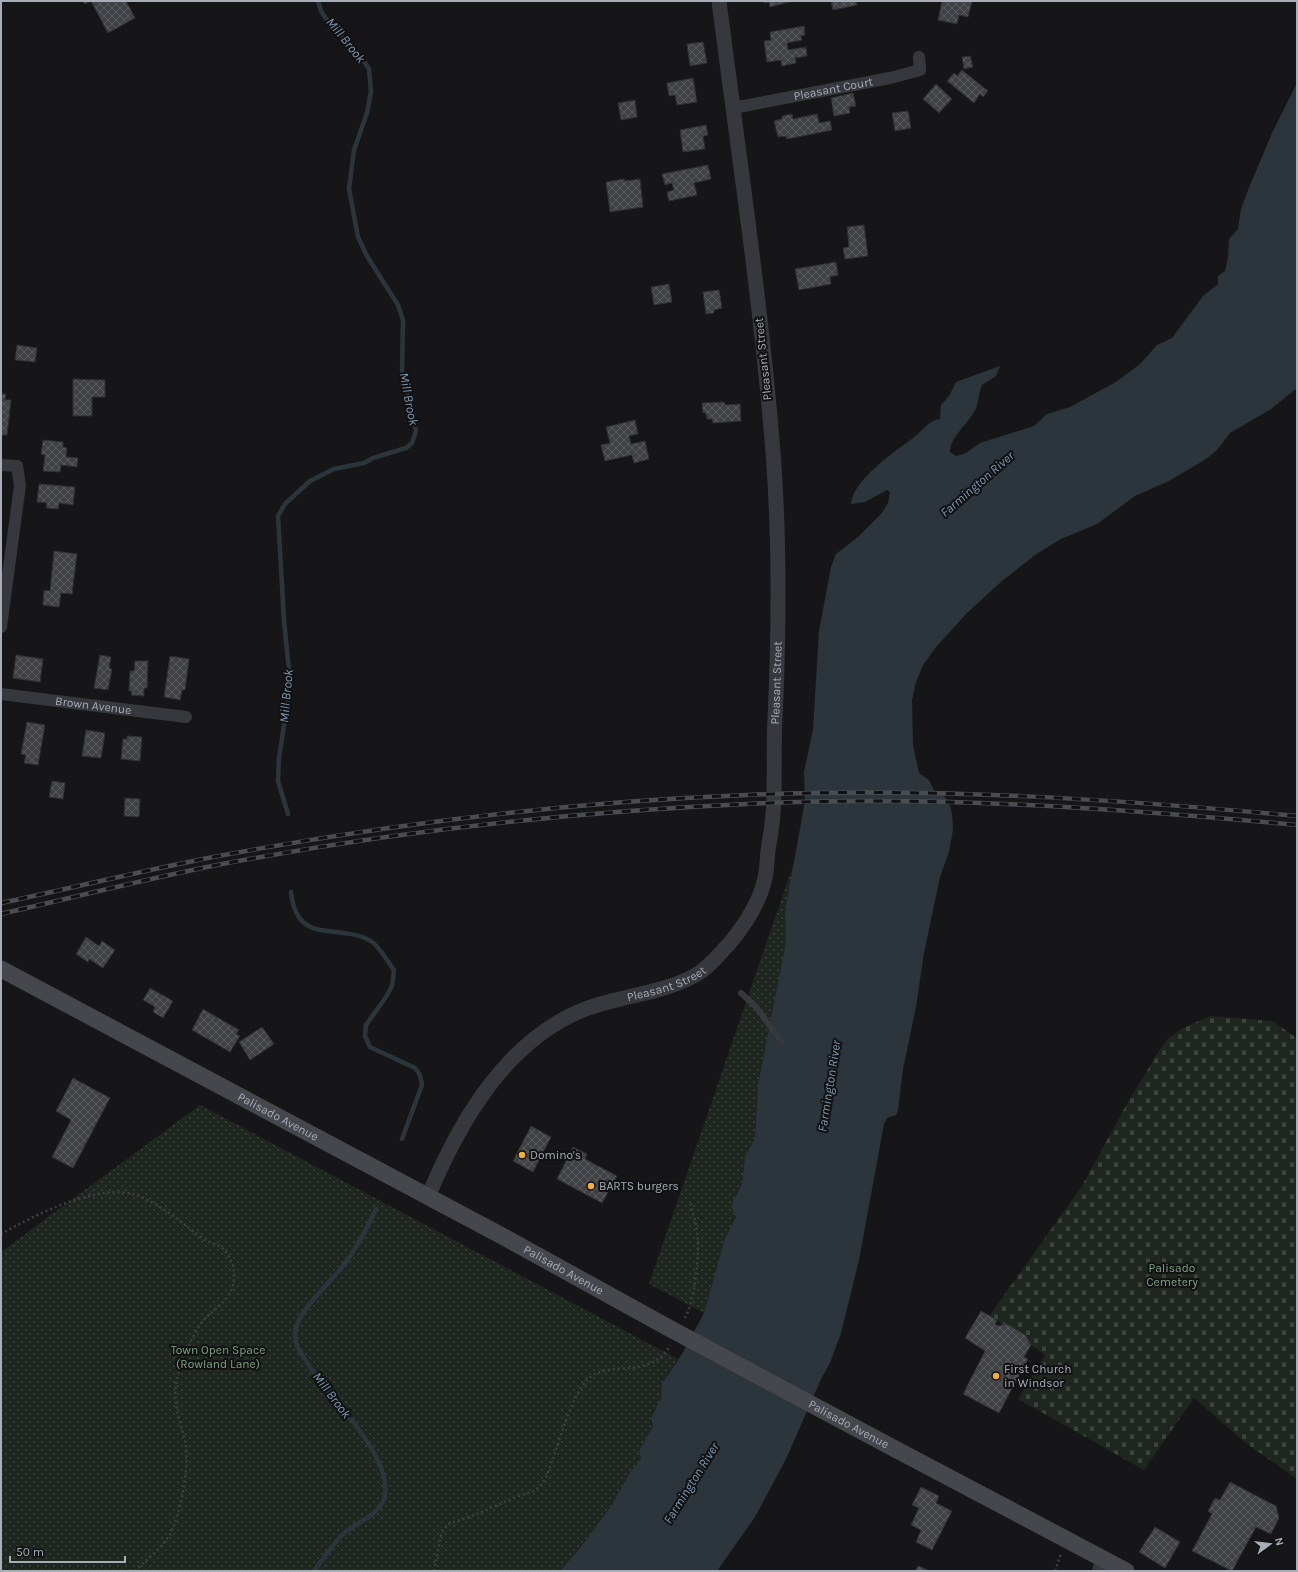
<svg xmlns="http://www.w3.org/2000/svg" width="1298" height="1572" font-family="Karla,sans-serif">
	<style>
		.cemetery { fill: url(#cemetery-stones) }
		.park { fill: url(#park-dots) }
		.water { fill: #2c353c }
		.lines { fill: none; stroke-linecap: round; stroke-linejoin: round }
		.stream { stroke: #2c353c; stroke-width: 4.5 }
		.building { fill: url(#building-cross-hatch); stroke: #303034 }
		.path { stroke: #3d3f44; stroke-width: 2.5; stroke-dasharray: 2 3; stroke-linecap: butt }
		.service { stroke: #37383d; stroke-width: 6 }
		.minor { stroke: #37383d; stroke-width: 12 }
		.tertiary { stroke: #37383d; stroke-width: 15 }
		.secondary { stroke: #45474d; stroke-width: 17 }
		.rail-casing { stroke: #4a4c52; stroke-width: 4.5 }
		.rail { stroke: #111113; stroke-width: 3; stroke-dasharray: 9; stroke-linecap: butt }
		.secondary-bridge { stroke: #45474d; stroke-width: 17 }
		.poi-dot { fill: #f2b134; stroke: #111113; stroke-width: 1.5 }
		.labels { text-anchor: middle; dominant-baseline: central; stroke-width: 4; stroke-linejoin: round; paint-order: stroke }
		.street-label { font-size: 12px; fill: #a8adb8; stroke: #111113 }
		.poi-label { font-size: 12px; fill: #a8adb8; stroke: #111113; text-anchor: start }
		.park-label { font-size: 12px; fill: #7fa381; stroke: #111113 }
		.water-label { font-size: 13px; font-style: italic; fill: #7f9bb3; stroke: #111113 }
	</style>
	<defs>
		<pattern id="cemetery-stones" width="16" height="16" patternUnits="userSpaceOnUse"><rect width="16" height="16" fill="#1e261f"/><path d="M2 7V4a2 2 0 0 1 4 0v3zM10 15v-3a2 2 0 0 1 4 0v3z" fill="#3c433d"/></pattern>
		<pattern id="park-dots" width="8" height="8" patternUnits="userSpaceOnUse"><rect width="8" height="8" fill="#1e261f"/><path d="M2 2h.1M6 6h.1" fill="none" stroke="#3c433d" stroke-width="1.8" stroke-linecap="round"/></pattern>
		<pattern id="building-cross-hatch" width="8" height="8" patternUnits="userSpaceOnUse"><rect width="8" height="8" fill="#404145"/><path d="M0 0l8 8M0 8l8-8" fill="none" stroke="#595a5e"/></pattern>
	</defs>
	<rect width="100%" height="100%" fill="#161618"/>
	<path class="cemetery" d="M1210,1016l62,5 25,17v441l-50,-35 -53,-46 -50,72 -126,-71 27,-44 -55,-40 92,-129 47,-86 37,-60 15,-11z"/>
	<path class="park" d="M796,857l-11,55 1,26 -2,14 -26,133 -3,53 -10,18 -3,28 -11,22 5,11 -11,21 -21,75 -55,-29z
		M200,1105l478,254 -16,25 -1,14 -10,23 2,5 -14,25 2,8 -10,12 -20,35 -31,42 -20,23h-559v-319z"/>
	<path class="water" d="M1297,83v305l-26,21 -41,24 -13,17 -11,9 -37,22 -34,15 -38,28 -36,15 -26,16 -33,26 -35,32 -31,34 -13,18 -7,17 -4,18 1,45 6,28 10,7 5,10 11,7 5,9 2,8 1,16 -4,22 -9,25 -16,76 -8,54 -13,62 -5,41 -2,5 -9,3 -3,6 -25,136 -18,73 -11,30 -9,16 -34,78 -32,60 -38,54h-157l20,-23 31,-42 20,-35 10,-12 -2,-8 14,-25 -2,-7 10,-21 1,-14 20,-30 22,-41 21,-75 11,-21 -5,-11 11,-22 3,-28 10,-18 3,-53 26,-133 2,-14 -1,-26 20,-111 -1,-29 9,-43 6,-98 12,-64 5,-13 22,-17 24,-24 6,-10 2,-11 -3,-2 -22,12 -14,2c1,-23 44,-53 62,-66 10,-7 14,-17 27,-19l1,-14 8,-9 7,-14 44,-16 -4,10 -14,9c-4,9 -3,19 -8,27 -8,14 -24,25 -24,40l6,4 10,-3 14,-10 54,-17 13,-12 23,-7 46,-25 24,-18 17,-19 15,-7 31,-42 15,-12v-8l7,-5 3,-14 1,-18 9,-10 3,-20 7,-19 25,-59z"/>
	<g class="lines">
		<path class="stream" d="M288,814l-10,-33 1,-23 9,-59 1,-29 -5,-49 -6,-105 7,-12 25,-23 24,-12 30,-6 9,-5 33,-10 6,-5 4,-12 -2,-13 -12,-46 1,-52 -5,-15 -31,-49 -9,-19 -9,-48 5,-39 13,-37 4,-22 -2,-22 -9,-14 -29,-29 -10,-15 -3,-10
			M291,892c6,55 46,30 80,49 9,6 16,20 23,29l-2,16 -6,11 -20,28 -1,11 5,11 45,21 5,7 2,10 -20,54
			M314,1571c9,-12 18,-25 28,-36 12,-12 31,-16 40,-32 20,-35 -50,-105 -69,-132 -7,-10 -19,-25 -18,-38 1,-22 39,-53 51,-71 12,-16 21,-34 30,-53"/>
	</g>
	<path class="building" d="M83,1h43l9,17 -27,15 -17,-32 -6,3z
		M764,1h29l-23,6 -1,-5 -5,1z
		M831,1h25l1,4 -24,5z
		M942,1h30l-4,16 -9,-2 -2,9 -19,-4z
		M804,26l1,9 -4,1 1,4 -15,3 1,7 18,-3 1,9 -12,2 1,5 -14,3 -1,-6 -14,2 -3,-21 7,-1 -1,-8z
		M703,42l4,21 -17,3 -3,-22z
		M970,56l3,11 -9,2 -2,-12z
		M962,70l26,21 -5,6 -3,-3 -6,9 -27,-22 7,-8 3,3z
		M693,78l4,24 -20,3 -2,-10 -6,1 -2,-13z
		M936,84l16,15 -13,14 -16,-14z
		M853,93l3,13 -7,1 1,6 -16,3 -3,-18z
		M635,100l2,17 -16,3 -3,-17z
		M908,111l3,17 -16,3 -3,-18z
		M792,114l1,5 24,-5 2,9 11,-2 2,9 -45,9 -1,-3 -8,1 -4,-16 8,-2v-3z
		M706,125l2,10 -5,1 2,13 -22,3 -3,-22z
		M708,165l3,14 -17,4 3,12 -28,6 -2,-9 7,-2 -2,-7 -7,2 -3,-11z
		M624,179l1,2 15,-2 3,28 -33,5 -4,-30z
		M864,225l4,31 -23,3 -2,-11 6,-1 -2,-20z
		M836,262l2,13 -8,2 1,7 -32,6 -4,-21z
		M669,284l3,18 -18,3 -3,-18z
		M719,290l3,18 -8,2v3l-8,1 -3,-22z
		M17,345l20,3 -2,14 -20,-2z
		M73,379l32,1v17h-13v19h-19z
		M1,394h5l-1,6h6l-4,35h-6z
		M724,402l1,3 15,-1 1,17 -28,2 -1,-4h-5l-1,-6h-3l-1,-10z
		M635,420l3,14 -9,2 2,8 14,-3 4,18 -15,4 -2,-8 -27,6 -4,-16 9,-2 -4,-16z
		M43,440l20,2v5l4,1 -1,9 12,1 -1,9 -16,-2 -1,7 -17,-1 2,-16 -4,-1z
		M39,484l36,3 -2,18 -14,-2 -1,6 -12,-1 1,-5 -10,-1z
		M54,551l23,3 -5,40 -11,-1 -2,14 -16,-2 1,-15 6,1z
		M16,655l27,4 -3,23 -27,-4z
		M100,655l11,2 -2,11 3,1 -4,21 -14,-2z
		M170,656l19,3 -4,31h-3l-2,10 -16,-3z
		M135,661h13l-1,27h-3v8l-13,-1 1,-4h-3l1,-20h4z
		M27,722l18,3 -7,40 -14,-2 2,-8 -5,-1z
		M86,730l19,3 -4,25 -19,-2z
		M127,736l15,1 -2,24 -19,-2 2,-20h4z
		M52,781l13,2 -2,16 -14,-2z
		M125,798l15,1 -1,18 -15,-1z
		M86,937l13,9 3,-5 13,9 -12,18 -14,-9 -1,3 -12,-8z
		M150,988l23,13 -10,17 -10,-6 2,-5 -12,-7z
		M203,1009l36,21 -3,4 4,2 -10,16 -38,-22z
		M262,1027l12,17 -24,16 -11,-18z
		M73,1078l37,20 -37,70 -21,-11 19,-37 -15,-9z
		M531,1126l20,11 -18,35 -20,-11z
		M573,1147l14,7 -2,5 32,17 -15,27 -45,-24z
		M981,1311l16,9 -2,4 3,2 9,-2 18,11 6,10 -7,12 4,2 -29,54 -36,-19 22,-43 -20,-13z
		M1230,1482l46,24 3,12 -8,16 -15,-7 -24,44 -40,-20 20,-37 -4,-3 7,-13 5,2z
		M921,1487l18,9 -3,7 16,8 -20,39 -16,-8 5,-12 -10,-5 8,-17 -7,-3z
		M1155,1527l25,15 -15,26 -26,-16z
		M918,1566l10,4v1h-13z"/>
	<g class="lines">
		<path class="path" d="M1,1234c34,-19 99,-53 138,-38 24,10 43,27 64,43 4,3 11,4 16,7 11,7 16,20 15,32 -1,22 -18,28 -31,43 -9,10 -23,43 -26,58 -5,22 3,41 8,62 5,22 -4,76 -16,95 -9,14 -23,23 -34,35
			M685,1318c10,-18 15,-65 12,-86 -1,-11 -5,-20 -7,-31
			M434,1571l7,-36 7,-11c24,-7 45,-17 68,-27 6,-3 17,-4 22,-9 8,-6 12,-21 15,-30 9,-24 17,-58 34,-78 19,-22 63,2 83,-35
			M1055,1571l6,-17"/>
		<path class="service" d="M741,993l15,14 25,34"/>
		<g class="minor">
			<path id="s1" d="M733,108l157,-30 30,-8 -1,-13"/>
			<path d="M1,465l16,1 3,19 -19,142"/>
			<path id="s2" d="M1,694l185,23"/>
			<path d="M1098,1571l4,-13"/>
		</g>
		<path class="tertiary" id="s3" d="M428,1197c31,-75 79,-159 160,-189 36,-13 79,-15 111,-35 11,-7 21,-20 30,-29 15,-18 31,-42 36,-66 2,-9 2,-18 3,-27 1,-9 3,-18 4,-27 4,-32 1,-71 3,-104 4,-88 5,-179 -2,-268 -12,-151 -35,-301 -54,-451"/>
		<g class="secondary">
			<path id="s4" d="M1,969l503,268 163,90"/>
			<path d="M897,1450l229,121"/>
		</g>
		<defs>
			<path id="rail" d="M1,903c70,-15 141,-32 212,-46 176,-33 355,-55 534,-62 183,-8 367,4 550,21
				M1,914c70,-16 141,-34 211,-48 176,-34 356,-54 535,-62 183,-9 367,4 550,21"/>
		</defs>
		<use href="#rail" class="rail-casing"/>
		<use href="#rail" class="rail"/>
		<path class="secondary-bridge" id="s5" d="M667,1327l230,123"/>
	</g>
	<g class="poi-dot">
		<circle cx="522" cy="1155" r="4"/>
		<circle cx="591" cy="1186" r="4"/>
		<circle cx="996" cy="1376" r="4"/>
	</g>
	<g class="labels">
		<g class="street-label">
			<text stroke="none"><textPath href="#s1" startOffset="102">Pleasant Court</textPath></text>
			<text transform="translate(763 359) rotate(-96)">Pleasant Street</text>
			<text stroke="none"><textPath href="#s3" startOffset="685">Pleasant Street</textPath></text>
			<text stroke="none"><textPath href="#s2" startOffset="93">Brown Avenue</textPath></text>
			<text stroke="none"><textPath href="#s3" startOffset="337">Pleasant Street</textPath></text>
			<text stroke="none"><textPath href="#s4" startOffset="314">Palisado Avenue</textPath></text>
			<text stroke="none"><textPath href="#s4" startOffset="638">Palisado Avenue</textPath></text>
			<text stroke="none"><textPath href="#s5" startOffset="206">Palisado Avenue</textPath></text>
		</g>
		<g class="poi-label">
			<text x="530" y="1155">Domino's</text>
			<text x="599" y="1186">BARTS burgers</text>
			<text x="1004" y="1369">First Church<tspan x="1004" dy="14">in Windsor</tspan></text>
		</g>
		<g class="park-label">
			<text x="1172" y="1268">Palisado<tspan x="1172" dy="14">Cemetery</tspan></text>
			<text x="218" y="1350">Town Open Space<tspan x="218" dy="14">(Rowland Lane)</tspan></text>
		</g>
		<g class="water-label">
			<text transform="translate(346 40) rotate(51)">Mill Brook</text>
			<text transform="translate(409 399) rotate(79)">Mill Brook</text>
			<text transform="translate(977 484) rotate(-41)">Farmington River</text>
			<text transform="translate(286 696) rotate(-85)">Mill Brook</text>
			<text transform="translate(829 1086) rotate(-81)">Farmington River</text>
			<text transform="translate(332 1395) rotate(53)">Mill Brook</text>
			<text transform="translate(691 1483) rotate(-58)">Farmington River</text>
		</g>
	</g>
	<rect width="1298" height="1572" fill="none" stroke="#a8adb8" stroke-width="4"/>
	<g transform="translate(1270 1544) rotate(75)" stroke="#111113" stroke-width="3" paint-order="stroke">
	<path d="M0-3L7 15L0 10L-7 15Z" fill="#a8adb8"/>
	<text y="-6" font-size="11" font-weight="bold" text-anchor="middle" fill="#a8adb8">N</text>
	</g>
	<path d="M10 1556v6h115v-6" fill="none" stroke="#a8adb8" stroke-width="2"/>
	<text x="16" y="1556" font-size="12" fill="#a8adb8" stroke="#111113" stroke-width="3" paint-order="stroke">50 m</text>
</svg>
